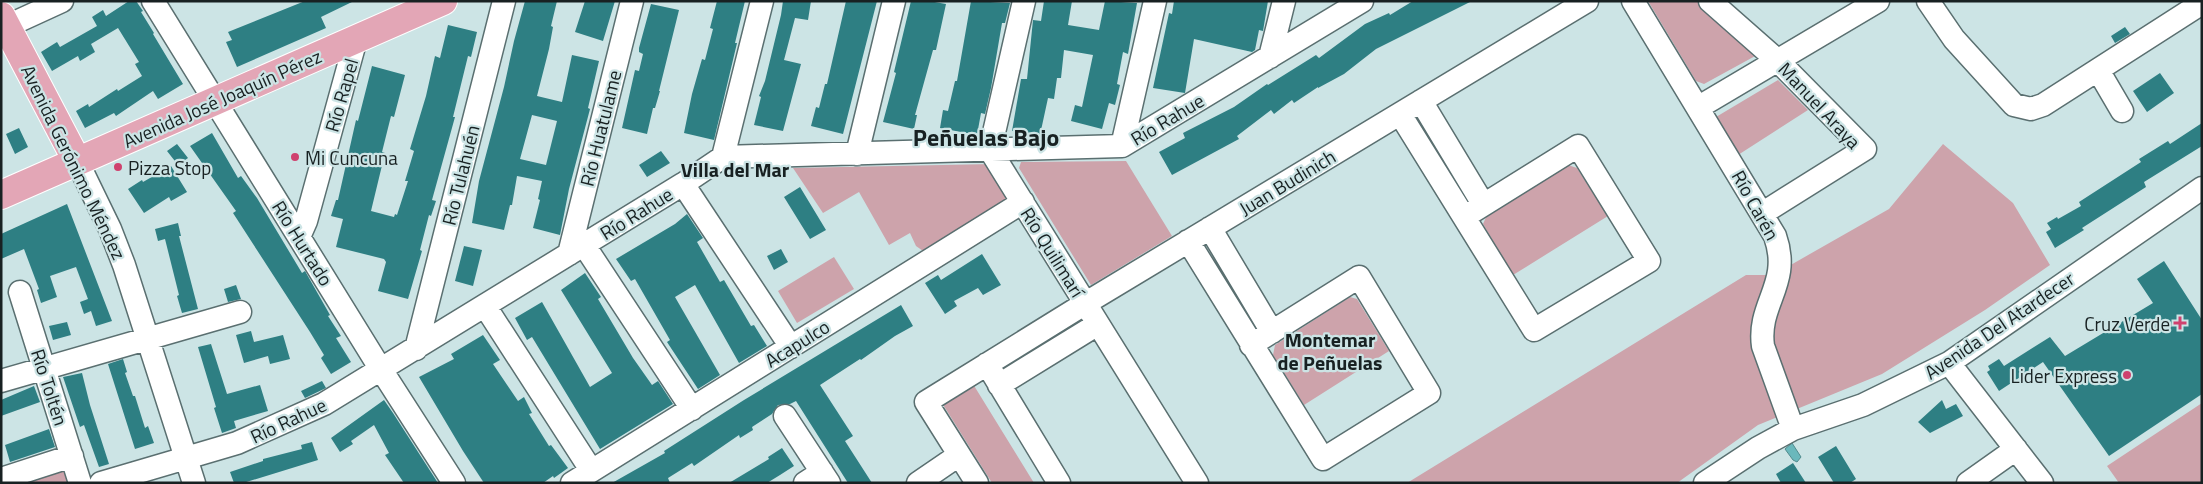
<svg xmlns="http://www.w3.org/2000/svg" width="2203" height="484" font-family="'Titillium Web',sans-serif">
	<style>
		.green { fill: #cda3ab }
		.water { fill: #6ab8bc; stroke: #518b8e }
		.building { fill: #2e7f83; fill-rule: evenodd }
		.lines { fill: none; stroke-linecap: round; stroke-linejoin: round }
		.minor-casing { stroke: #5a6f70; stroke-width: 25 }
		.major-casing { stroke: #fff; stroke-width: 30 }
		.minor { stroke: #fff; stroke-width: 22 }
		.major { stroke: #e3a6b6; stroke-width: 28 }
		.poi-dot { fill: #cf416e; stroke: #cce4e5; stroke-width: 2 }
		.labels { text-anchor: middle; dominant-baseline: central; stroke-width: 4.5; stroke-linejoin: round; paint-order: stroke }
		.street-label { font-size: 19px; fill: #182122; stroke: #cce4e5 }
		.poi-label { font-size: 19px; fill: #182122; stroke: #cce4e5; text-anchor: start }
		.neighbourhood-label { font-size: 20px; font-weight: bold; fill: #182122; stroke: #cce4e5 }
		.district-label { font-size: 24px; font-weight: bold; fill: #182122; stroke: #cce4e5 }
	</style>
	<rect width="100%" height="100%" fill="#cce4e5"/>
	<path class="green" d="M1648,1h49l60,54 -53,29 -8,-3z
		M1778,80l30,30 -70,45 -22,-38z
		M1943,144l70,59 37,62 -65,45 -103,64 -124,51 -81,58h-270l339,-208h27l116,-66z
		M1126,161l46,75 -81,49 -72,-117 2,-6z
		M993,164l15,35 -82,54 -10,-7 -6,-13 -21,12 -30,-53 -36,21 -30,-45z
		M1568,165l9,3 31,48 -95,59 -30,-51 4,-9z
		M834,257l20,32 -57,34 -19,-32z
		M1350,297l7,2 32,52 -85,54 -31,-50 2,-10z
		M973,384l61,99h-42l-50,-80z
		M2202,403v80h-83l-12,-17z
		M67,465l6,18h-63z"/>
	<path class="water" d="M1792,443l9,14 -4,5 -4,-2 -8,-11z"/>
	<path class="building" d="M129,1h7l7,10 -2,1 13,21 -1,1 30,50 -25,15 -5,-8 -37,25 -2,-3 -29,15 -9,-17 12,-7 1,3 28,-18 1,2 24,-15 -7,-12 4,-2 -21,-34 -27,16 4,8 -15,9 -2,-5 -26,15 -11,-19 16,-10 3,5 37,-21 -5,-9 11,-7 3,6z
		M305,1h49l-33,16 5,11 -89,39 -11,-25 6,-2 -4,-8z
		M525,1h32l-6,25 2,1 -4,22 -12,47 25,6 10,-47 27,6 -11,47 2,1 -21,80 -9,46 -27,-7 7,-28 -2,-1 4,-18 -25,-5 -5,29h-2l-6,25 -32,-7 7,-42 25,-94 10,-46zM532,115l25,6 -11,44 -26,-6z
		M585,1h30l-12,40 -28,-9z
		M717,1h28l-10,42h2l-23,97 -30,-7 8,-39 10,-35 3,1 8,-31 -3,-1z
		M783,1h28l-3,19 -13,-2 -11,42 17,4 -18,67 -29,-6 7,-28 -2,-1 6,-15 16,-66z
		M846,1h31l-34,133 -32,-8 5,-19 3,1 6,-24h2z
		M911,1h18l17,3 -10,46h-3l-18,65h2l-3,14 -31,-7 13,-49 -2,-1z
		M971,1l39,2 -5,20h-3l-11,65 -6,26 -4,-1 -4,22 -37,-7 3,-18 5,1 7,-30h2z
		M1044,1h28l-4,24 31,5 6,-29 32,2 -9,51 -5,-2 -6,32 3,1 -5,20 -6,-2 -7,26 -31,-8 4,-16 7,2 11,-52 -29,-5 -3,28h-4l-3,21 -6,-1 -8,37 -28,-4 9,-52h6l6,-59 8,1z
		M1174,1h94l-5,30 -4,-1 -4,20 -3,2 -58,-13 -9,54 -32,-5 16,-75 3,1z
		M1413,1h59l-96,48 -32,25 -26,14v-1l-24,16 -2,-3 -18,14 -3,-4 -34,26 2,3 -67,36 -13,-23 26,-14 -2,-5 51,-26 33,-23 1,1 48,-30 3,3 46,-34 24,-11 1,2z
		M651,4l28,6 -20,81h1l-5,17h-2l-6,26 -25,-6 13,-58 4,1 4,-17 -4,-2v-4z
		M448,25l29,7 -6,25 -3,-1 -15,61h2l-23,83 4,1 -5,15 -2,-1 -9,35 2,1 -14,48 -30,-8 8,-29 -2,-3 -48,-12 7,-28 -12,-3 5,-16h2l18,-80 2,1 14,-55 33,9 -11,42 -3,-1 -9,36 3,1 -14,58 23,6 1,-3 2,1 11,-34h-3l9,-30 -4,-2 16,-53 9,-40 5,2z
		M2125,27l5,7 -15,9 -4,-7z
		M2160,73l14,20 -27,19 -14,-21z
		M2202,123v23l-58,36 2,5 -64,41 2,2 -29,18 -9,-16 5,-3 -4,-6 10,-6 1,2 23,-13 -2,-4 62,-40 -2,-3 29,-18 2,3z
		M19,128l9,19 -13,7 -9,-20z
		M212,133l26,45 3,-2 16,22 45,75 3,-2 25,44 -2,1 13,20 -5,2 15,24 -20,12 -10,-16 3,-3 -14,-23 -77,-119 3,-2 -46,-65z
		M177,144l11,14 -10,7 -11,-14z
		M661,151l9,12 -23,14 -8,-12z
		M171,166l16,26 -16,9 -2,-4 -25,16 -16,-24 14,-9 1,2z
		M800,187l26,43 -16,9 -26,-42z
		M67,204l45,117 -16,5 -5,-15 -7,3 -4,-12 8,-3 -12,-32 -26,9 7,21 -16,6 -4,-13 2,-1 -15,-40 -23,10v-25z
		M687,214l16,24 -6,4 23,40 4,-2 27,46 3,-1 13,21 -28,17 -44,-78 -20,12 45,78 -22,14 -31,-47 3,-2 -35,-61 -4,2 -15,-22 59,-35z
		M178,223l3,13h-2l19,73 -16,4 -5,-17 2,-1 -14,-56 -7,2 -3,-12z
		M464,246l18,4 -9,36 -18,-5z
		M781,249l7,13 -14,8 -7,-14z
		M982,254l19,31 -18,10 -5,-7 -24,13 3,5 -12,8 -20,-31 13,-8 3,5z
		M2164,261l38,59v74l-93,62 -66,-94 -44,29 -12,-19 3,-2 -2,-4 11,-7 5,7 46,-29 15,19 88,-53 -16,-24z
		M585,273l16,24 -3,2 35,59 19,27 6,-4 15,23 -73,45 -68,-112 -5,3 -12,-22 27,-16 48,85 22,-14 -51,-83z
		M236,285l5,14 -13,3 -4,-13z
		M901,305l12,21 -18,10 -34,24 -1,-1 -40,26 33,51 -8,5 27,42h-24l-52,-82 -6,3 -12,1 -6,9 -20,13 1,3 -13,8 -1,-3 -45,31 -2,-3 -24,15 2,5h-58l53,-30 -1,-2 80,-51z
		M67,322l4,13 -18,5 -4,-14z
		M251,331l3,11 29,-7 7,24 -20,5 -2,-8 -24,7 -8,-28z
		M483,335l17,25 -7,4 25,37 6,-4 8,16 -3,1 20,32 2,-1 17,23 -14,10 -1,-2 -10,7h-59l-21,-32 -44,-74 35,-18 -3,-5z
		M211,344l16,50 33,-9 8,26 -34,10 2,7 -14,5 -8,-25 2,-1 -18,-60z
		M123,359l4,13 -2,1 8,23h2l10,32 3,-2 6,17 -19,6 -27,-85z
		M82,373l8,32 19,59 -10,3 -15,-42 -4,2 -17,-50z
		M322,381l4,7 -21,10 -4,-7z
		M34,386l6,16 -39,14v-16z
		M384,400l9,13 45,70h-34l-19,-28 4,-2 -15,-28 -23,16 2,3 -13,8 -9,-14z
		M1942,400l4,9 10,-5 7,12 -33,17 -12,-11z
		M49,429l6,18 -45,15 -5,-17z
		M312,442l6,18 -75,23h-9l-4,-11 33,-11v-2l39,-10 -1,-4z
		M1836,446l20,33 -6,4h-16l-16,-26z
		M782,448l12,18 -14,9 -13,8h-38l40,-24 -1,-2z
		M1793,463l13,20h-25l-5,-9z"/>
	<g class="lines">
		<defs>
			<path id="minor" d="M153,1l222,359 79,123
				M1024,1l-34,149 207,333
				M1633,1l142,235c17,48 -18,67 -12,110l30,83
				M1710,1l68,60 87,88 -102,64
				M1928,1l26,38 60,66 17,4 12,-4 159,-102
				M1,29l61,-28
				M1270,57l14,-56
				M2098,70l24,41
				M1421,101l62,103
				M1699,107l179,-106
				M1400,114l134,216 115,-69 -71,-115 -114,71
				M1122,146l33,-145
				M857,154l37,-153
				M723,157l39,-156
				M77,161l33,68 14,36 70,218
				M683,184l108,163
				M1210,228l62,104
				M299,237l7,-16 50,-182
				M1188,241l135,218 106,-66 -70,-116 -108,68
				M584,245l108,164
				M569,254l63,-253
				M20,292l60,191
				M485,306l106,164
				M416,349l88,-348
				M1949,363l93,120
				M987,364l72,119
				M1,381l239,-69
				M999,385l99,-61
				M785,416l44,67
				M1,479l71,-23
				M101,483l136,-40 87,-39 359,-220 40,-27 399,-11 240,-145
				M572,483l451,-281
				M805,483l17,-11
				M918,483l41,-28
				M977,483l-51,-81 160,-99 501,-302
				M1705,483l53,-35 35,-19 70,-24 86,-42 253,-175
				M1968,483l48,-34"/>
			<path id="major" d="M1,16l76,145
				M1,195l442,-194"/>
		</defs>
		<use href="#minor" class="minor-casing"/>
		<use href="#major" class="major-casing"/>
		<use href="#minor" class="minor"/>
		<use href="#major" class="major"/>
	</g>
	<g class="poi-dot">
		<circle cx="295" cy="157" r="5"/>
		<circle cx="118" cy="167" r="5"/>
		<path d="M2177.5 315.5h5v5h5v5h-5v5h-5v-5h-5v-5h5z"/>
		<circle cx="2127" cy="375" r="5"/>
	</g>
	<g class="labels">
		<g class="street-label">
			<text transform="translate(341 95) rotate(-74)">Río Rapel</text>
			<text transform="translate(222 98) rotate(-24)">Avenida José Joaquín Pérez</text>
			<text transform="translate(1820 105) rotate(47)">Manuel Araya</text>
			<text transform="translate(1167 119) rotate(-31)">Río Rahue</text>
			<text transform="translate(600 128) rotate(-76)">Río Huatulame</text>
			<text transform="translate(74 162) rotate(64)">Avenida Gerónimo Méndez</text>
			<text transform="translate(460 175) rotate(-76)">Río Tulahuén</text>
			<text transform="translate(1287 182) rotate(-31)">Juan Budinich</text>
			<text transform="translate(1756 205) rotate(61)">Río Carén</text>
			<text transform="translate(636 213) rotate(-32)">Río Rahue</text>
			<text transform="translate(303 243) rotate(58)">Río Hurtado</text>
			<text transform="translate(1053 252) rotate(58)">Río Quilimarí</text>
			<text transform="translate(1999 325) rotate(-34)">Avenida Del Atardecer</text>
			<text transform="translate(797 343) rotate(-32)">Acapulco</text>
			<text transform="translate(50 387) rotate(72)">Río Toltén</text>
			<text transform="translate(288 420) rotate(-25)">Río Rahue</text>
		</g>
		<g class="poi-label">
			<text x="305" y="157">Mi Cuncuna</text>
			<text x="128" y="167">Pizza Stop</text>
			<text x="2170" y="323" text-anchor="end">Cruz Verde</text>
			<text x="2117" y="375" text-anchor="end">Lider Express</text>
		</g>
		<g class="neighbourhood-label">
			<text x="735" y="169">Villa del Mar</text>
			<text x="1330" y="339">Montemar<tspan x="1330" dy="23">de Peñuelas</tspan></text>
		</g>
		<g class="district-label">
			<text x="986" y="137">Peñuelas Bajo</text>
		</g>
	</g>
	<rect width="2203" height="484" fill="none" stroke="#182122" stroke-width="5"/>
</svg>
